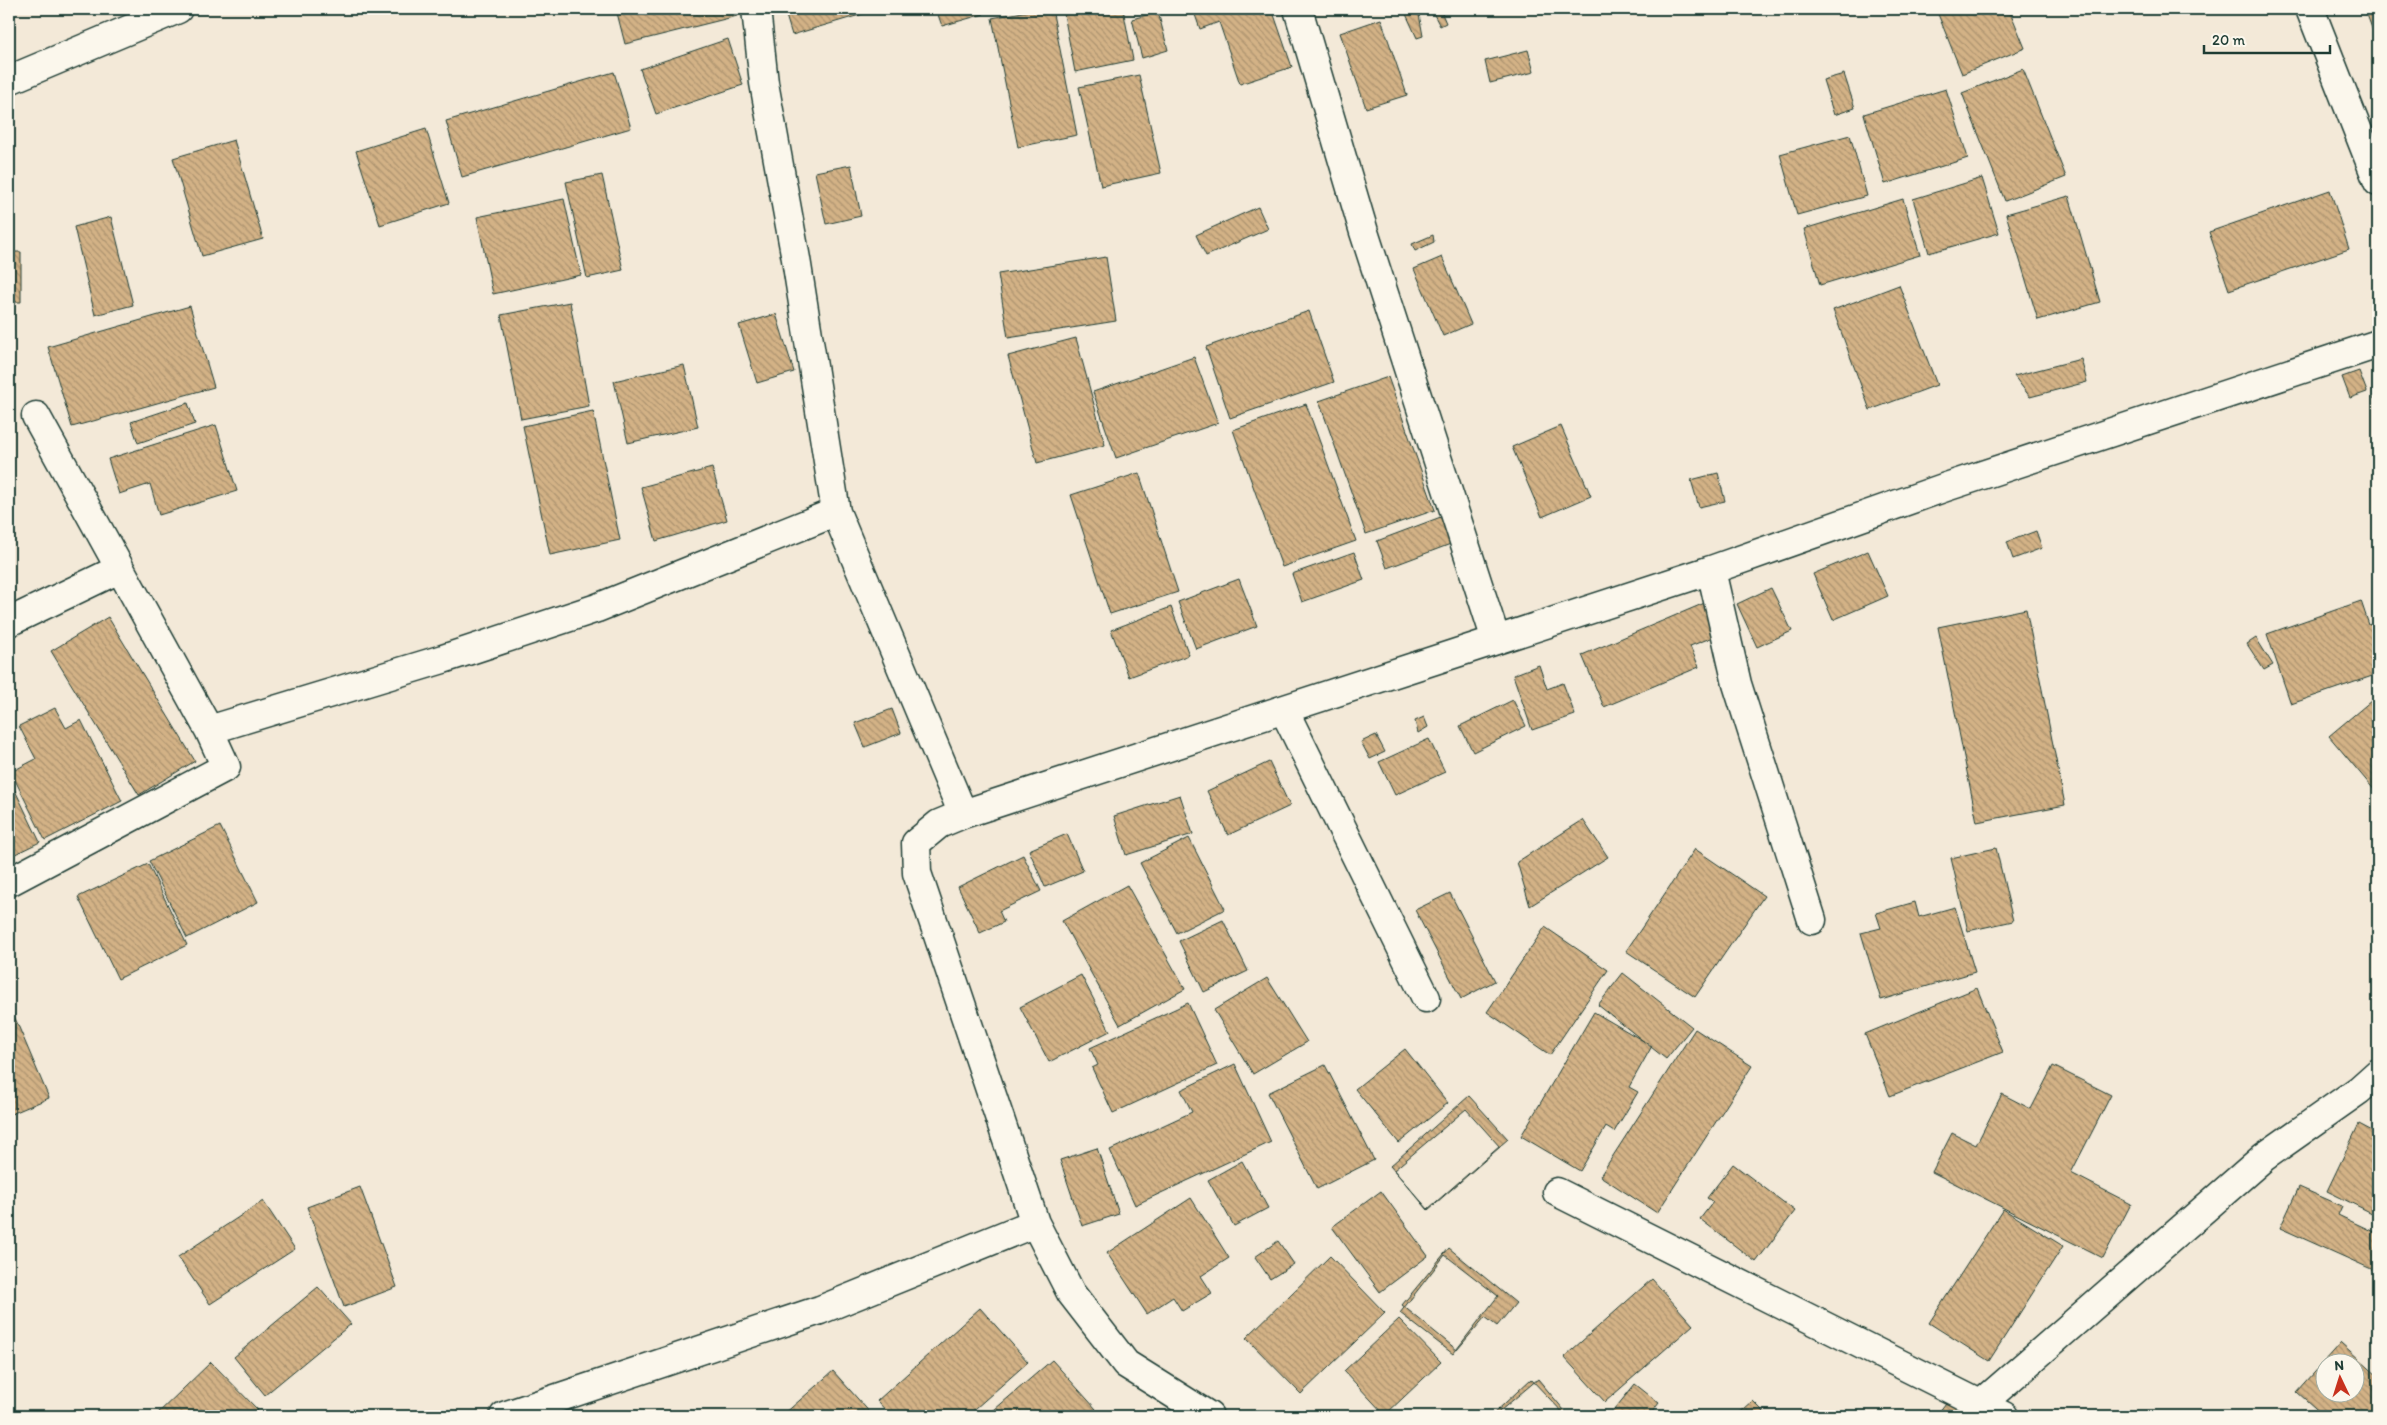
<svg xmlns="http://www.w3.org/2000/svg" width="2387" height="1425" font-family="Itim,sans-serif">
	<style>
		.building { fill: url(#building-back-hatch); stroke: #1f3d34; fill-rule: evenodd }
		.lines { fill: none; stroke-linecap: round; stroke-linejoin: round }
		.minor-casing { stroke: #1f3d34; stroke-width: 31 }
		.minor { stroke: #fbf7ec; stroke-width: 28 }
	</style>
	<defs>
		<pattern id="building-back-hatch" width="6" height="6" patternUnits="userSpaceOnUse" patternTransform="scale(1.25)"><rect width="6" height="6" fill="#d3b286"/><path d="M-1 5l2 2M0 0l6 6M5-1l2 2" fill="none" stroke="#ab926e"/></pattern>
	</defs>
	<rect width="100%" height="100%" fill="#f3e9d8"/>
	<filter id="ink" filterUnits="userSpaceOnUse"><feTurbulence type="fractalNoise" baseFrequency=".02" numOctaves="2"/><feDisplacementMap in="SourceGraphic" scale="10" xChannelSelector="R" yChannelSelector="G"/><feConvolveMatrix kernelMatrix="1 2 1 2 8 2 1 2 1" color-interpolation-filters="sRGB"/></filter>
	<g filter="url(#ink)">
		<path class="building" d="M616,9h119l2,7 -112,28z
			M784,9h96l-88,26z
			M936,9h46l2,5 -42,12z
			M1038,9h14l25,126 -59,12 -26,-129z
			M1063,9h60l10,51 -58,12z
			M1193,9h79l20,58 -52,17 -21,-62 -19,7z
			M1418,9l5,27 -6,2 -11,-24z
			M1431,9h9l6,14 -6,3z
			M1936,9h73l16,39 -63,26z
			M2365,9h13v36z
			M1158,12l10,38 -26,8 -10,-39z
			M1381,19l26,76 -41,13 -26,-75z
			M728,39l15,46 -87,29 -16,-45z
			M1528,50l6,22 -44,11 -5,-22z
			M2023,69l43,108 -61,24 -43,-108z
			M614,72l17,56 -169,49 -16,-56z
			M1844,74l11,34 -21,7 -11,-35z
			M1139,75l22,98 -60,13 -22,-99z
			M1946,89l22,69 -83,26 -21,-70z
			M426,129l23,74 -69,22 -24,-74z
			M1850,135l17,61 -70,19 -17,-61z
			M234,140l29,99 -61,17 -29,-98z
			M851,165l10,51 -35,8 -11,-52z
			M602,175l21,95 -36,8 -21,-96z
			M1982,178l17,55 -70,20 -16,-54z
			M2330,190l19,59 -120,41 -20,-58z
			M2069,196l31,106 -62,18 -32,-106z
			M564,199l17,76 -88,19 -16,-77z
			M1903,199l17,56 -100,30 -16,-56z
			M1258,207l10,22 -62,27 -10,-21z
			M111,217l22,88 -38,10 -21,-88z
			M1433,235l1,7 -19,9 -3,-7z
			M9,252h12v50h-12z
			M1106,257l10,64 -108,17 -10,-64z
			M1442,257l29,67 -28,12 -29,-67z
			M1899,285l38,100 -67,25 -37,-100z
			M570,302l19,104 -68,13 -20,-104z
			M190,306l24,81 -142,40 -24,-80z
			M1309,311l25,71 -104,36 -24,-71z
			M776,314l18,58 -37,11 -18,-58z
			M1076,338l29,107 -68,18 -29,-107z
			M1194,357l24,66 -102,35 -23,-66z
			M9,359l4,50h-4z
			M2081,359l6,23 -57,15 -16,-21z
			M684,365l14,62 -70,16 -14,-62z
			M2359,371l8,21 -17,6 -8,-21z
			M2378,376v22l-4,1 -1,-21z
			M1388,377l47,133 -69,24 -47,-133z
			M188,403l7,21 -57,19 -7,-21z
			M1306,404l50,137 -74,26 -49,-137z
			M593,411l27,129 -70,15 -27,-129z
			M216,425l21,66 -78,24 -9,-31 -31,10 -11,-35z
			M1561,426l30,70 -49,21 -30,-70z
			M712,468l15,52 -71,21 -15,-54z
			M1139,473l39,119 -68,22 -39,-119z
			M1718,473l7,28 -26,6 -8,-27z
			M1446,515l10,27 -69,26 -10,-27z
			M2036,531l6,17 -29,11 -6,-17z
			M1868,551l20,45 -55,24 -20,-46z
			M1354,552l10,28 -62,22 -10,-28z
			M1239,579l18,47 -61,23 -18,-47z
			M1771,588l21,43 -35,16 -20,-43z
			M2361,601l8,24 9,-3v52l-87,30 -24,-70z
			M1707,602l14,32 -31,12 9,21 -95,40 -22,-52z
			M1171,607l18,48 -60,22 -18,-47z
			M2026,609l39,196 -88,17 -39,-195z
			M108,617l87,144 -56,34 -88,-144z
			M2256,638l17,27 -9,5 -17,-26z
			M1539,665l8,24 16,-6 12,32 -43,15 -19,-55z
			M2378,695v96l-2,1 -47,-56z
			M1513,700l13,26 -53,26 -13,-26z
			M55,708l11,20 15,-8 41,81 -77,39 -34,-68 25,-13 -17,-33z
			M892,709l9,24 -36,14 -10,-24z
			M1424,717l4,10 -10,6 -3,-12z
			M1376,735l9,17 -15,7 -9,-17z
			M1429,739l16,33 -50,23 -16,-33z
			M1269,762l21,44 -62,29 -21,-44z
			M9,778l31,64 -31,15z
			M1180,795l13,39 -67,21 -12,-39z
			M1583,820l25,37 -78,49 -13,-44z
			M220,826l38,76 -71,36 -38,-77z
			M1067,834l16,37 -38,16 -16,-37z
			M1189,838l36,71 -48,24 -37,-70z
			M1996,848l17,73 -45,10 -17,-73z
			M1695,849l69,47 -69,101 -69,-46z
			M1023,855l18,36 -42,20 5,11 -24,11 -22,-46z
			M148,864l39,81 -69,34 -40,-82z
			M1127,885l58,104 -65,36 -58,-104z
			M1450,893l45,88 -34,18 -46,-89z
			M1915,902l4,15 36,-10 20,65 -94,28 -20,-67 20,-5 -5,-15z
			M1223,920l25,51 -44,21 -25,-51z
			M1545,927l63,43 -58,85 -63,-43z
			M1623,973l69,54 -26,32 -68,-54z
			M1081,975l29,56 -61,31 -29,-55z
			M1267,978l40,64 -54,32 -39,-64z
			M1977,988l26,64 -113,44 -25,-62z
			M1188,1003l29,62 -104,48 -21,-45 6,-3 -8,-17z
			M9,1004l40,94 -40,17z
			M1594,1012l58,34 -23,41 9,5 -24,40 -8,-5 -26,44 -59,-35z
			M1695,1029l57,37 -95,147 -57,-37z
			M1405,1049l43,54 -49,40 -44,-54z
			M1235,1064l36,78 -136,63 -25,-55 82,-38 -11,-22z
			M1325,1065l49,95 -57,29 -49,-96z
			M2053,1066l58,29 -40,78 60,31 -28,54 -171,-86 20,-39 24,12 26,-51 29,15z
			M1469,1096l39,43 -80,70 -38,-43z
			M1466,1109l34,38 -72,63 -34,-40z
			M2359,1124l19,10v82l-51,-25z
			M1097,1148l22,66 -37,12 -22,-66z
			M1242,1161l26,47 -34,18 -26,-46z
			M1733,1164l62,47 -39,51 -56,-43 13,-17 -6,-4z
			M360,1187l37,100 -53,20 -37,-100z
			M2299,1187l43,19 -4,9 40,19v38l-98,-44z
			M1381,1191l47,65 -48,36 -48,-65z
			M1191,1198l38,60 -28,18 11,17 -30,18 -9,-14 -26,17 -40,-61z
			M263,1201l32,48 -85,55 -32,-47z
			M2003,1209l60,37 -74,115 -60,-38z
			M1278,1241l16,23 -24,15 -15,-22z
			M1449,1248l67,55 -19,23 -12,-9 -28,33 -55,-45z
			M1445,1255l53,41 -45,58 -53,-41z
			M1330,1256l55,57 -84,81 -55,-56z
			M1652,1279l41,46 -88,77 -41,-45z
			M318,1287l33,37 -86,71 -31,-38z
			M980,1308l48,54 -61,54h-76l-14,-15z
			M1399,1319l42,43 -56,53 -41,-44z
			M2341,1343l37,33v28l-11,12h-43l-27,-24zM2324,1362h30v30h-30z
			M1052,1360l44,49 -9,7h-100z
			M211,1362l47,48 -7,6h-96z
			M833,1371l40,45h-90v-1z
			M1531,1379l35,37h-75z
			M1538,1379l31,37h-75z
			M1635,1384l24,19 -10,13h-40z
			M1952,1395l28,21h-44z
			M1753,1401l15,15h-32z"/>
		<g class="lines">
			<defs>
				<path id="minor" d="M756,9l8,74 32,176 40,253 127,302
					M1298,9l66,223 132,408
					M2310,9l68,173
					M9,80l169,-71
					M1711,570l26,114 75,236
					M9,622l110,-53
					M1284,710l142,288
					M209,730l234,-71 154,-51 239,-96
					M9,882l217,-115 -17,-37 -173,-314
					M1557,1192l447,224
					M1981,1404l283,-247 95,-67 19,-17
					M504,1416l316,-106 215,-87
					M1209,1416l-83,-52 -55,-71 -36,-70 -118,-350 -1,-30 23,-19 24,-10 748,-244 235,-83 432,-143"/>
			</defs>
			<use href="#minor" class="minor-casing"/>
			<use href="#minor" class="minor"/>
		</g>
	</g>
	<rect width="2387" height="1425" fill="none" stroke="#fbf7ec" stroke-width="30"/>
	<rect x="15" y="15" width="2357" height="1395" fill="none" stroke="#1f3d34" stroke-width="2" filter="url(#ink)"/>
	<g transform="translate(2340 1378) rotate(356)"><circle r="24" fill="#fbf7ec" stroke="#a3ada2"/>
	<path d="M0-4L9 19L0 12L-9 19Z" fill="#c8321e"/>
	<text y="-8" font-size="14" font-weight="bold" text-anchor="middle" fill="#1f3d34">N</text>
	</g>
	<path d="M2204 45v8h126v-8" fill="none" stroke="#1f3d34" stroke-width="2.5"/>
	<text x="2212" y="45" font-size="15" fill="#1f3d34" stroke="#fbf7ec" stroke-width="4" paint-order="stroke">20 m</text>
</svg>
